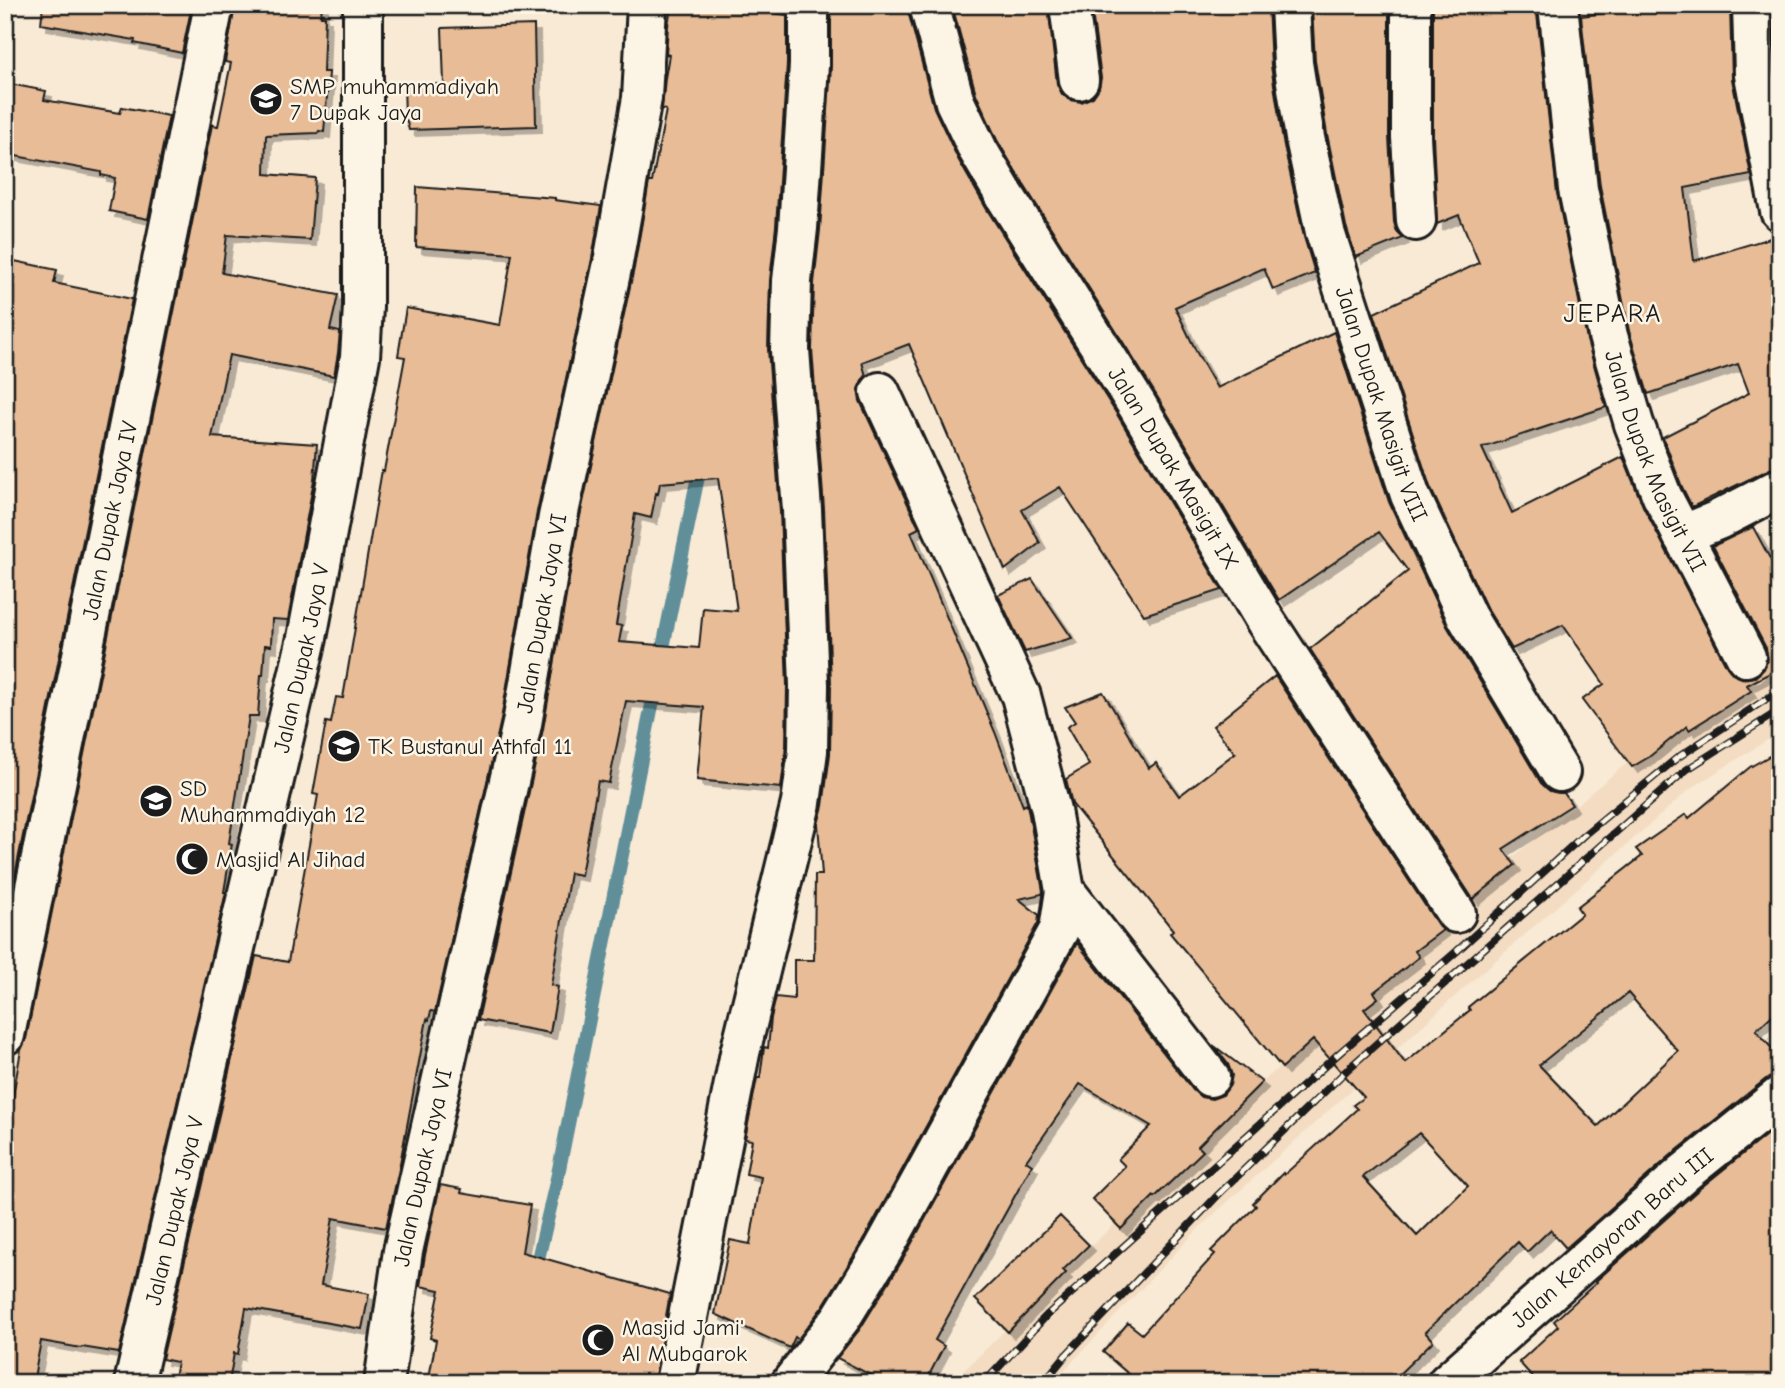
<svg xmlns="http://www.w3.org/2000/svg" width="1785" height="1388" font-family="'Comic Neue',sans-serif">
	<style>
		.built { fill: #f3dcc2 }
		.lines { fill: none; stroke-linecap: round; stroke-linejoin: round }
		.stream { stroke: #608f99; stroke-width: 14 }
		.building { fill: #e7bc97; stroke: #1c1c1c; stroke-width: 2; fill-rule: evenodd; filter: url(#shadow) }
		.street-casing { stroke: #1c1c1c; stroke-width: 44 }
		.street { stroke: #fcf5e5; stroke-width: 38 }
		.rail-casing { stroke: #1c1c1c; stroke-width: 8 }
		.rail { stroke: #fcf5e5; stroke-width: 5; stroke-dasharray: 16; stroke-linecap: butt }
		.labels { text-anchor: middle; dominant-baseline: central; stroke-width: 5; stroke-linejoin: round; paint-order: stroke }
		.poi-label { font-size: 23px; fill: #1c1c1c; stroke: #fcf5e5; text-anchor: start }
		.street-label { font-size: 23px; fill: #1c1c1c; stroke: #fcf5e5 }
		.quarter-label { font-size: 26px; letter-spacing: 2px; fill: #1c1c1c; stroke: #fcf5e5 }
	</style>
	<defs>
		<filter id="shadow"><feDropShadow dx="6" dy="6" stdDeviation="0" flood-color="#0004"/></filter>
	</defs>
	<rect width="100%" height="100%" fill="#f8ead5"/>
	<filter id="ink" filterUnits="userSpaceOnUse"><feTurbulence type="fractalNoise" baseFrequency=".0143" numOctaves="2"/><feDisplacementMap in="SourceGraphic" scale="14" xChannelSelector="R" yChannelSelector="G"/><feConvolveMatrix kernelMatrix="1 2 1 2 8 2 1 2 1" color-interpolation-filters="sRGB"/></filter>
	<g filter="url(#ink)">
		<path class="built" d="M1780,661v71l-90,57 -227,200 -262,237 -149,157h-101l220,-214 252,-238 237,-195z"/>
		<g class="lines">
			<path class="stream" d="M783,33l4,-28
				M660,662l41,-200
				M534,1276l24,-102 98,-489"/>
		</g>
		<path class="building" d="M43,5h149l-10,48 -48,-10 1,-3 -94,-16z
			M235,5h87l-1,11h4l-2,56h6l-5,60 -5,-1 -1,2 -52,2 -1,39 50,4 -5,62 -83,-5 -5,38 116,22 -8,35 10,2 -2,21 -4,23 -105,-21 -17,82 105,7 -3,36 -26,140 -16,-1 -1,27 -6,-1 -2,30h-2l-3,41h-9l-20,127 3,1 -8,48h2l-107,461 -37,-6 -1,1 -40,-7 -8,42h-28v-242l16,-91 5,-11 186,-914 6,1 13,-63 -6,-1z
			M671,5h43l73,10v49l-11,162 -6,54 -2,69 12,162 7,174 -1,64 -5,39 -84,-8 7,-73 -78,-6 -17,82 -11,-2 -17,94 -11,-2 -19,112 7,2 -8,46 -72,-13 65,-291 36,-208 55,-253 15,-86h3l14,-72 -4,-1 3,-31 4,-23 -3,-1 2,-28zM718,478l19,133 -34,-3 -4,40 -80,-6 3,-16 -6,-1 19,-111 16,4 5,-25 2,1 2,-11z
			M831,5h77v6l26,97 24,51 28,49 132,208 104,174 -78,25 -84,-128 -38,23 18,33 -35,27 -96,-226 -47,18 4,14 -4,4 -4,9 2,12 59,127 -8,4 84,200 28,74 4,-2 16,87 -1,3 -23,5 20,16 -1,8 -174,316 -41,67 -25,33 -3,-2 -5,11 -75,-34 15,-74 20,4 11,-67 -15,-3 6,-34 -7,-1 12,-61h3l4,-31 4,1 3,-30 5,-21 18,2v-39h20l1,-85h7l-4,-51 5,-18 7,-52 1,-70 -7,-175 -12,-160 2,-66 6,-53 11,-164z
			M952,5h96l9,79 5,10 8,6 11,2 12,-5 6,-9 2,-10 -10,-73h177l3,61 12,75 21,96 11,36 -42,17 -9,-22 -89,39 22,46 20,35 117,-56 55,170 58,124 94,157 9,8 14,2 8,12 -69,44 12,16 -42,34 -163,-250 98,-78 -29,-39 -100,68 -124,-207 -131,-208 -27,-45 -21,-46z
			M1349,5h40v132l5,85 3,10 6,6 -47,19 -10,-31 -19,-92 -12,-73 -3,-52z
			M1433,5h103l21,188 30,147 19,67 -124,41 30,65 111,-56 20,49 84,161 7,8 10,4 11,-2 9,-8 4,-10 -2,-11 -53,-102 40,-19 27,50v91l-33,17 4,6 -62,39 -2,-4 -38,31 -17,10 -50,-67 22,-16 -41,-59 -51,24 -26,-42 -56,-120 -56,-174 105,-50 -20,-48 -22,9 -4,-88z
			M1665,5h65l2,74 19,96 -66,13 9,73 86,-26v231l-10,3 -78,38 -10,-20 -19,-50 86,-44 -11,-29 -90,30 -19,-63 -29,-145 -19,-170z
			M1774,5h6v88l-4,-20z
			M534,25l2,101 -127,4 -4,-15 -1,-30 40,-1 -2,-56z
			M5,83l41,8 -2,9 76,13 2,-6 47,9 -21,103 -39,-8 6,-33 -14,-3v-3l-96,-18z
			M417,187l138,11v2l46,6 -9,53 -55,253 -36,208 -66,292 -4,-1 -2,9 -2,-1 -28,150 -13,59 -53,-10 -12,67 48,9 -7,35 -116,-21 -8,46 -4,-1 -5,30h-56l4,-21 -15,-3 94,-403 32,6 30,-167 -5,-1 13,-72 5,1 5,-26 7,1 39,-228 2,1 21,-114 -7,-1 8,-48 94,17 12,-71 -96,-7z
			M5,259l52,11 -3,13 78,16 -127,625z
			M1032,579l40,59 -47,14 -27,-57z
			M1275,676l163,249 5,5 -28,21 4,6 -45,35 4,6 -14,11 41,54 65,-53 -2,-3 114,-93 -5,-7 65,-51 -6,-7 50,-35 3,4 61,-51 30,-17v258l-24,22 24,28v17l-14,4 -96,77 -104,92 -16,-18 -23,22 -9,-10 -93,90 8,9 -43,42h-251l-36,-31 25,-29 14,11 73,-80 -4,-3 45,-45 -3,-3 30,-30 1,2 73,-66 -4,-4 11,-8 -51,-57 -31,28 -112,-135 3,-3 -101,-126 -6,-25 23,-14 -22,-38 8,-5 -10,-15 38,-15 46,76 7,-5 23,33 56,-43 -22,-27zM1628,993l50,58 -80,75 -59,-61zM1419,1133l49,53 -51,50 -54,-59z
			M1077,943l116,147 8,7 11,2 11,-4 7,-10 2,-10 -4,-11 -15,-19 49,37 -64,64 5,5 -48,46 -1,-1 -33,33 -29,-30 33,-33 -7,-7 33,-33 -71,-42 -54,77 6,4 -97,175 9,6 -19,37h-39l-49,-25 23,-29 42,-68z
			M1780,1124v259h-242l-19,-21 39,-36 -4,-5 43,-39 -1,-1 102,-91z
			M440,1185l22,4 -1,4 69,12 -8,47 148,42 -16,89h-226l8,-43 -6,-2 10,-48 -20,-4 5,-31z
			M1060,1216l29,29 -26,25 3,3 -58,59 -33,-33z"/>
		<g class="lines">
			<defs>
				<g id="street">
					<path id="s1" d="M929,5l26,97 23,48 27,46 132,209 128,215 191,293"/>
					<path d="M1069,5l10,75"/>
					<path id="s2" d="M1290,5l3,58 12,75 20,94 85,263 57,122 93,155"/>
					<path d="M1411,5v132l5,84"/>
					<path id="s3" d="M1558,5l20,184 30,147 26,88 28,72 84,161"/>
					<path d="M1752,5l2,70 26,136"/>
					<path d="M1682,535l36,-15 62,-32"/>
					<path d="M1065,891l145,186"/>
					<path id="s4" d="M5,1035l209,-1030"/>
					<path id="s5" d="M134,1383l173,-745 53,-281 3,-50v-302"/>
					<path id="s6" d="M384,1383l19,-132 119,-527 36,-207 55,-254 29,-165 5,-93"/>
					<path d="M675,1383l65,-330 61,-250 7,-52 1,-66 -7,-175 -12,-160 2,-69 6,-53 11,-163v-60"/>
					<path d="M791,1383l50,-65 42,-68 176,-320 6,-39 -14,-81 -30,-114 -141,-304"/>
					<path id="s7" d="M1447,1383l237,-210 96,-77"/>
				</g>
			</defs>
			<use href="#street" class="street-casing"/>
			<use href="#street" class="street"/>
			<defs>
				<path id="rail" d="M984,1383l62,-67 291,-261 119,-103 129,-118 92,-76 103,-68
					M1043,1383l22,-27 153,-161 131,-127 337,-298 94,-60"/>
			</defs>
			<use href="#rail" class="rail-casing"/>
			<use href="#rail" class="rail"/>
		</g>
	</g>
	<defs>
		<symbol id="school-disc" viewBox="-11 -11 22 22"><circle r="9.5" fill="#1c1c1c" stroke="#fcf5e5"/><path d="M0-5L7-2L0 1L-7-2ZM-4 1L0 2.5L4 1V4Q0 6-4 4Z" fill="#fff"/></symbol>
		<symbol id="mosque-disc" viewBox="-11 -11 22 22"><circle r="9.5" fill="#1c1c1c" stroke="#fcf5e5"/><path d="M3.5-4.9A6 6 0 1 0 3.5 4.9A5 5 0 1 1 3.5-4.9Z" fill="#fff"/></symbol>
	</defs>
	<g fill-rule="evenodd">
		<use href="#school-disc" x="247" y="80" width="38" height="38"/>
		<use href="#school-disc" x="325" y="727" width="38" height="38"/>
		<use href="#school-disc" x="137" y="782" width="38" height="38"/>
		<use href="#mosque-disc" x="173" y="840" width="38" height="38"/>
		<use href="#mosque-disc" x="579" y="1321" width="38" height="38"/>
	</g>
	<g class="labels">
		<g class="poi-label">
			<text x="290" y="86">SMP muhammadiyah<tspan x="290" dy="26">7 Dupak Jaya</tspan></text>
			<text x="368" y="746">TK Bustanul Athfal 11</text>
			<text x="180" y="788">SD<tspan x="180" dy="26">Muhammadiyah 12</tspan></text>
			<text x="216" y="859">Masjid Al Jihad</text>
			<text x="622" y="1327">Masjid Jami'<tspan x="622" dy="26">Al Mubaarok</tspan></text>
		</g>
		<g class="street-label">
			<text stroke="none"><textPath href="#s2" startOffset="411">Jalan Dupak Masigit VIII</textPath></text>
			<text stroke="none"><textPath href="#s3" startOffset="469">Jalan Dupak Masigit VII</textPath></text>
			<text stroke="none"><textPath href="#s1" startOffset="527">Jalan Dupak Masigit IX</textPath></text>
			<text stroke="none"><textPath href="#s4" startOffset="525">Jalan Dupak Jaya IV</textPath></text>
			<text stroke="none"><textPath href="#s6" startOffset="786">Jalan Dupak Jaya VI</textPath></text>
			<text stroke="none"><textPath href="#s5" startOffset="744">Jalan Dupak Jaya V</textPath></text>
			<text stroke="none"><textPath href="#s6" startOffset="219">Jalan Dupak Jaya VI</textPath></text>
			<text stroke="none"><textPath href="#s5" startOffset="177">Jalan Dupak Jaya V</textPath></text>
			<text stroke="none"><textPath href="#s7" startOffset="220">Jalan Kemayoran Baru III</textPath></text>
		</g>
		<g class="quarter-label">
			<text x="1613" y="314">JEPARA</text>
		</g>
	</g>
	<rect width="1785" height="1388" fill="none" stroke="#fcf5e5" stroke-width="28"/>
	<rect x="14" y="14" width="1757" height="1360" fill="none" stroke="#1c1c1c" stroke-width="2.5" filter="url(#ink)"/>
</svg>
